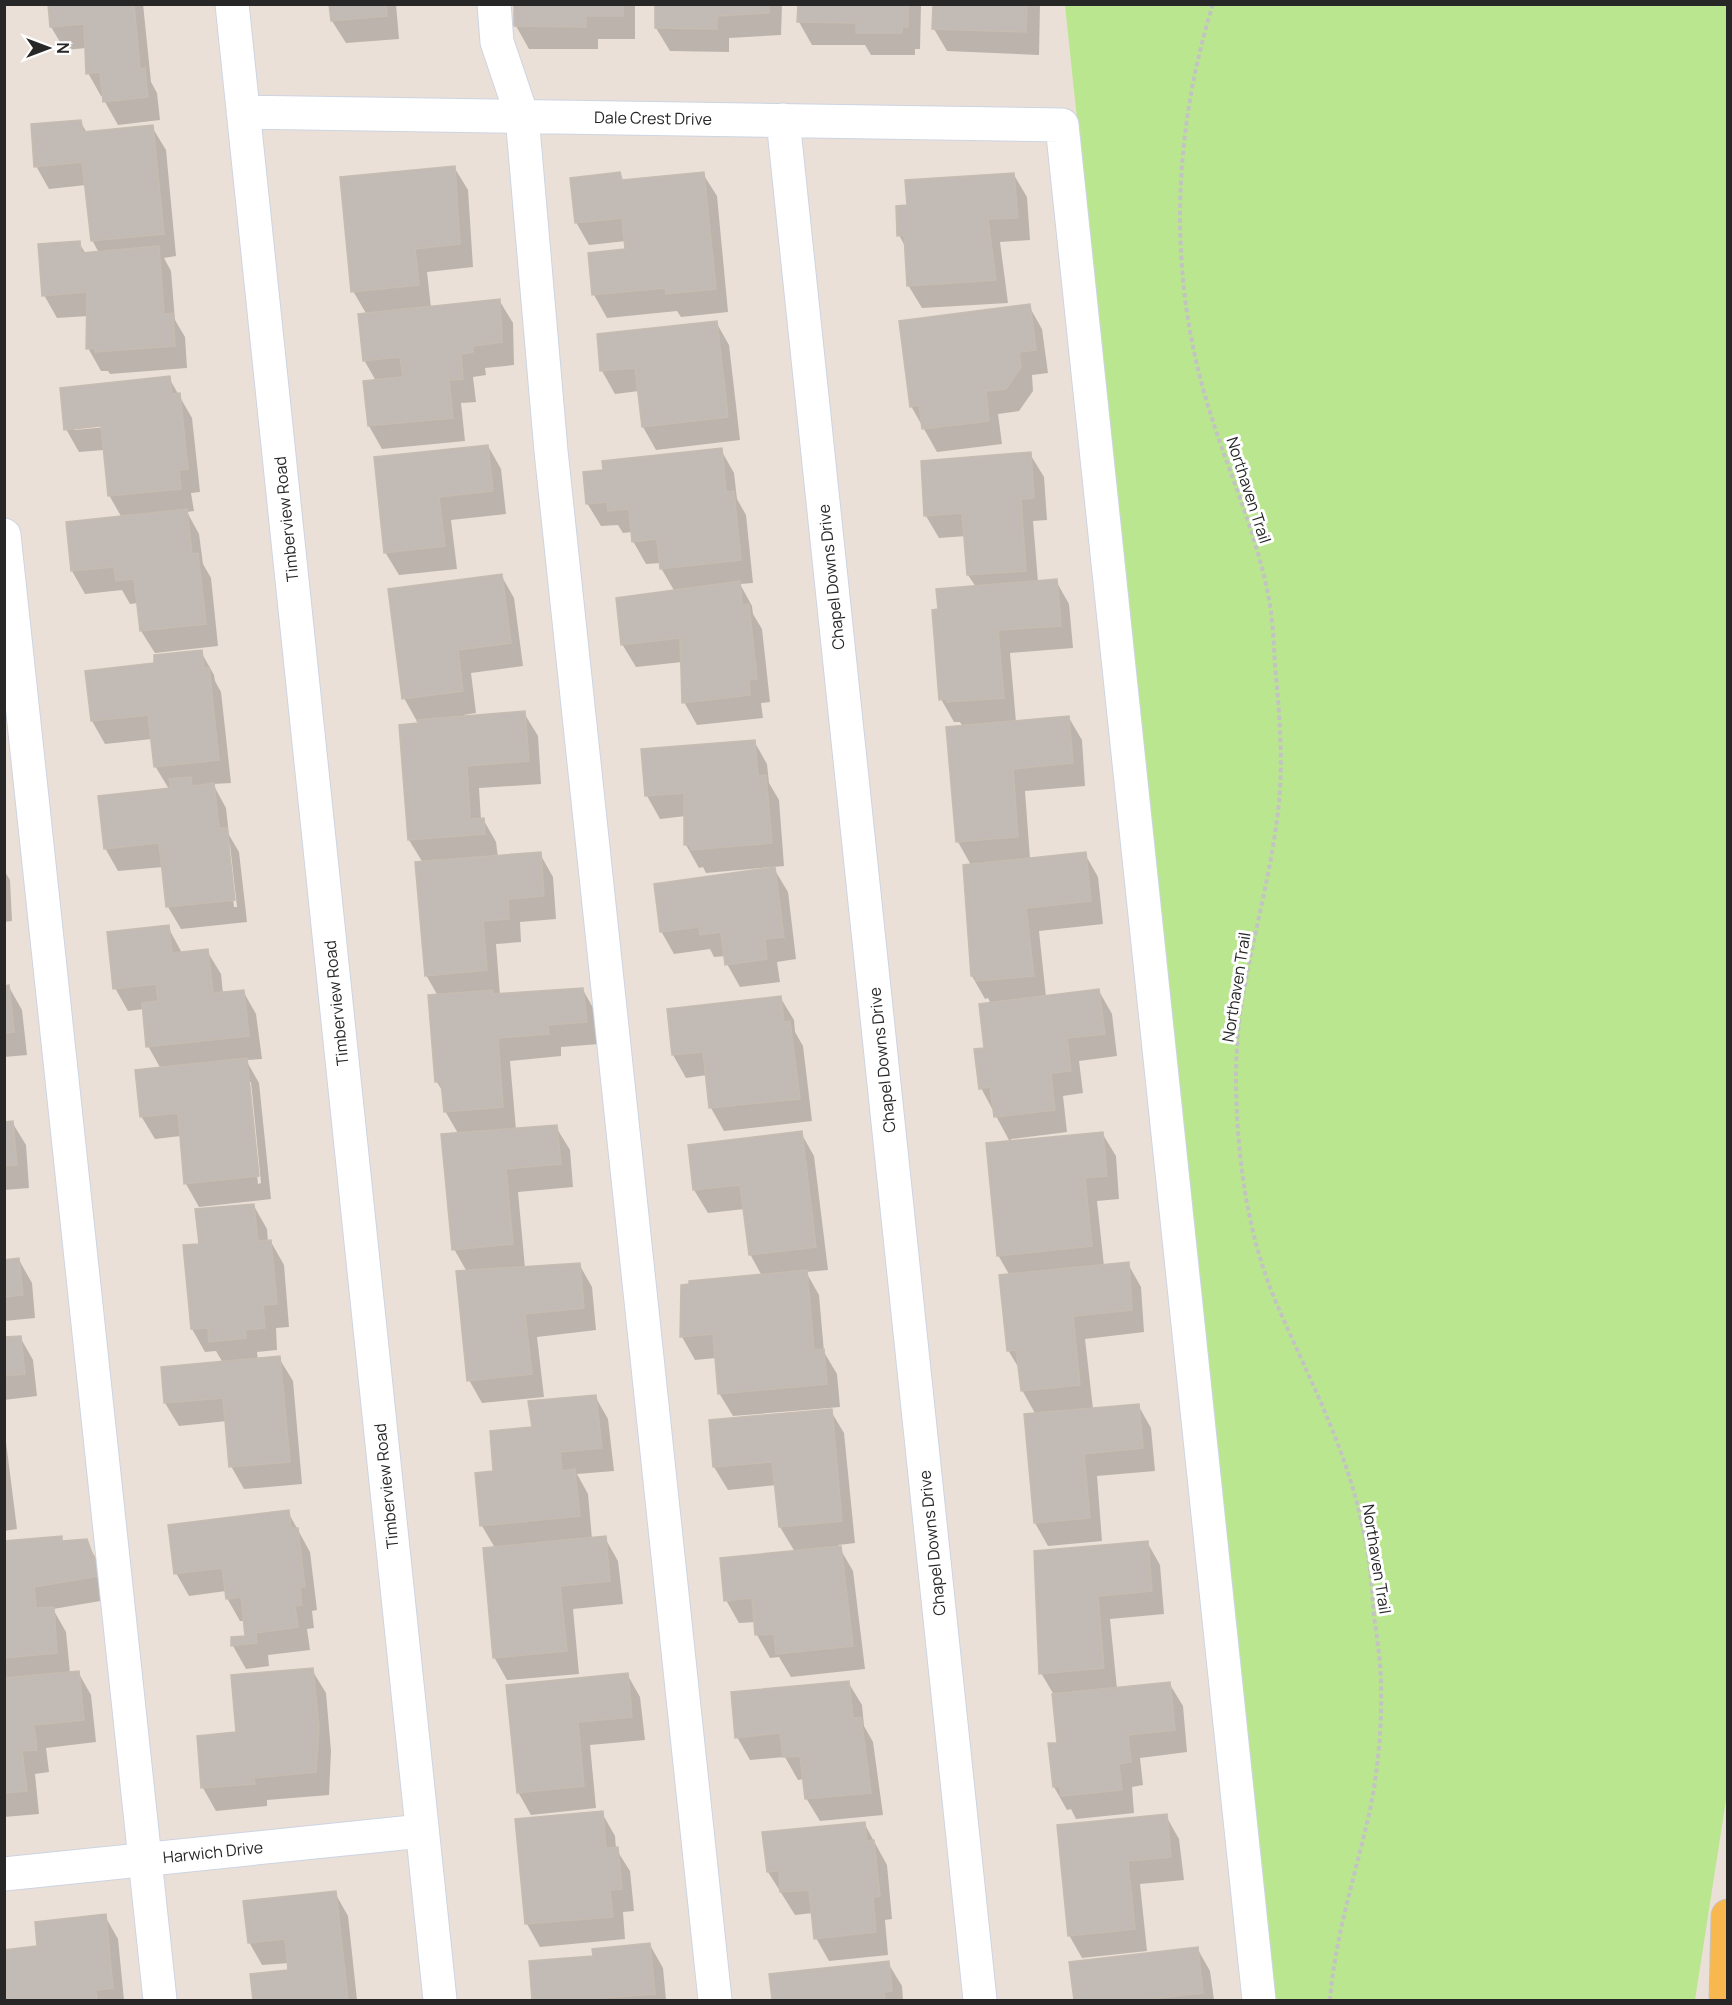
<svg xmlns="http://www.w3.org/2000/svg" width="1732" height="2005" font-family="Manrope,sans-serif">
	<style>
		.green { fill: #bae68f }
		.shadow { fill: #0003; fill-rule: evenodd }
		.building { fill: #c2bab4; stroke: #c6bcb1; stroke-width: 1.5 }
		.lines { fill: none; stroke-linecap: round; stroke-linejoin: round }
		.minor-casing { stroke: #cdd4e2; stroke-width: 35 }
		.major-casing { stroke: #c3c3c3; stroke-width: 35 }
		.path { stroke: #c3c3c3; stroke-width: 4; stroke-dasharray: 4.5 3; stroke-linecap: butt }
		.minor { stroke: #fff; stroke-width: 33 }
		.major { stroke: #f9b84f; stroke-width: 33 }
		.labels { text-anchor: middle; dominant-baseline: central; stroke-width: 6; stroke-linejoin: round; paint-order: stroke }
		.street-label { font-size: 16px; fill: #272727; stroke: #fff }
	</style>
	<rect width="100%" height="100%" fill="#ebe0d7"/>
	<path class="green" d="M1065,5h662l1,1782 -33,213h-420z"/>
	<path class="shadow" d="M49,4h94l8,78 6,11 3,27 -42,5 -13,-23 -1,-6h-3l-13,-23 -2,-25 -21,2 -14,-23z
		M331,4h65l3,35 -53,4 -14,-22z
		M516,4h119v35h-37v10h-69l-13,-23z
		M657,4h125l-1,31 -52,3v14l-59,-1 -14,-23z
		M799,4h122l-1,45h-5v6h-44l-6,-10h-53l-13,-23z
		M935,4h105l-1,51 -92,-4 -13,-22z
		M80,121l7,12 65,-6 14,23 10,106 -12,2 7,13 4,49 10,17 2,31 -77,6 -2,-3h-7l-13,-23v-32l-31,2 -13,-23 35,-52 7,11 13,-1 -7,-13 -6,-55 -37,4 -13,-23z
		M454,167l14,23 5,77 -46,5 4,36 68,-8 14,23 1,42 -29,3 1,7 -13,2 3,25 -15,1 4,38 -83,8 -13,-23 7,-45 -12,-21 3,-45 -14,-24z
		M620,174l4,8 79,-8 14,22 11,116 -47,5 -4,-6 -70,7 -13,-23 -4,-41 37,-4 -1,-9 -37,4 -13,-23z
		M1014,175l13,22 3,43 -30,2 8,61 -86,5 -14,-23 -2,-37 -7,-13 9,-28z
		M1029,306l13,23 6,44 -16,2 1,16 -14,20 -21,3 4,30 -65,8 -26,-46z
		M716,322l13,23 11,95 -84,10 -13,-23 -4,-36 -24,3 -13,-23 -4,-35z
		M169,378l23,40 8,74 -9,1 3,18 -7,1 12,22 4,30 8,14 7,68 -63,7 -14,-22 -3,-28 -8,1 -8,-14 -37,4 -13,-23 -5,-47 55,-6 -13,-23 -5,-45 -25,2 -13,-23zM108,424v3l-34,3v-3z
		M488,446l13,23 5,45 -55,6 6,49 -58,6 -14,-23z
		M721,450l13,23 3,26 9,16 7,68 -13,1 12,22 1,8 9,15 8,73 -9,1 2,15 -66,7 -13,-23 -2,-40 -46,5 -14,-23 53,-52 -14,-24v-5l-15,1 -13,-23 -1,-9 -9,1 -5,-8 -17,1 -14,-23z
		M1030,454l14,23 3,43 -14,1 5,61 18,-1 13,23 4,44 -63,5 6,69 53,-4 13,22 3,46 -60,5 5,68 55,-5 13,23 5,47 -64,7 7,66 53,-6 13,23 5,42 -38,5 4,32 -20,3 4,36 -56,7v3l91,-9 14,23 3,43 -22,2 7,65 24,-2 13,23 3,45 -59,7 8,70 45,-4 13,23 4,43 -58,5 5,65 -54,5 -13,-23 -10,-107 11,-1 -14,-25 -2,-20 -12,-20 2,-74 -12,-21 12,-113 -29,-54 10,-84 -3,-6 -3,1 -13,-23 -1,-111 -13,-23 5,-115 -3,-5h-6l-13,-23 -1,-88 36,-24 -8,-12 -2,-39 -27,2 -13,-22z
		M501,575l13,23 9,68 -52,7 5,40 -12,2 1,2 59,-4 14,23 3,48 -62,4 2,32 2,-1 13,23 2,15 42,-3 13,23 3,42 -36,3 1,20 -25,2 4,51 83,-5 13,23 3,31 -38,3v9l-51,5 6,69 40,-3 14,23 3,37 -55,5 7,76 54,-4 13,23 4,43 -59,7 7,60 -62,6 -13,-23 -2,-108 -13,-23 5,-114 -14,-24 -1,-17 -7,-12 1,-86 -12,-21 -3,-112 -14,-23 10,-115 -15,-27z
		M201,652l13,23 1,6 6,11 10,91 -18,1 13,24 3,27 10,17 8,70 -66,7 -13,-22 -5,-40 -45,4 -13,-23 64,-59 -14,-23 -3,-27 -47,5 -13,-23 64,-56zM227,842l3,3 7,62h-3z
		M754,741l13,23 2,19 10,17 5,66 -11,1 15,25 8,67 -19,3 3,20 -40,5 -13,-23 -1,-8 -12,1 -4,-8 -36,5 -13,-23 110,-61v-3l-65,6 -3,-6 -4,1 -13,-23v-29l-26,3 -13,-23z
		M4,870l6,10 2,41 -8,1z
		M168,927l14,26 25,-2 14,23 2,20 20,-3 13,23 6,45 -16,1 13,23 12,116 -72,8 -13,-23 -5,-48 -26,3 -14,-23 20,-47 -13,-23 -4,-37 -16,2 -13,-23zM248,1082h3l10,101 -3,1z
		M4,987h5l13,23 5,45 -23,2z
		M780,997l14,23 1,12 8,14 9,75 -88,10 -13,-23 -4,-33 -21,3 -13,-23z
		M12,1122l14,23 3,43 -25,2v-67z
		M801,1133l13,23 14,114 -22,2 13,23 5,57 13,22 3,33 -11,1 15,25 11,110 -17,2 15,26 12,98 -74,8 -12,-20 -9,1 -13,-23 -1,-13 -17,1 -13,-23 69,-48 -15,-25 -4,-42 -48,5 -14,-23 -4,-45 119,-11v-3l-96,8 -14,-23 -3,-35 -21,2 -13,-23 80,-61 -12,-22 -5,-45 -37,4 -14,-23 -4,-44z
		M254,1206l13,23 1,13h3l13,23 5,62 -13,1 1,22 -20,2 1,8 21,-2 14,23 9,103 -58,5 -13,-23 -4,-45 -48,5 -14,-23 58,-40 -7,-12 -11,1 -13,-23 8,-84z
		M19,1260l13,23 3,35 -31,3v-59z
		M4,1330l1,9 15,-2 13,23 4,36 -33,4z
		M595,1396l13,23 6,52 -37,3 11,20 4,45 13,-1 13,23 5,43 -50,5 6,65 -72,6 -13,-23 1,-109 -13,-22 13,-54 38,-44z
		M4,1426l13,103 -13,2z
		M288,1512l22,40 7,58 -5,1 2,17 -7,1 3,21 -42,5 1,11 -23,3 -13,-23 -1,-7 15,-2 -2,-16h-5l-13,-23 -1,-7 -37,5 -13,-23z
		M61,1538l3,5 22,-2 13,23 13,35 -59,10 13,23 4,41 8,-1 13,23 5,47 -50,6 3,24 -14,2 4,40 -35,3v-275z
		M1147,1542l13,23 4,49 -54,5 7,70 52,-6 14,23 4,46 -47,6 3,27 -11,2 2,26 -58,6 -5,-10 -4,1 -13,-23 5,-43 -5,-49 -13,-22 -6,-121z
		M312,1670l14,23 5,58 -2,44 -62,5v6l-51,5 -13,-23 35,-55z
		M627,1674l13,23 5,43 -55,5 6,63 -65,7 -13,-23 -10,-106z
		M848,1682l14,23 2,21 9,16 10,73 -63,6 -14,-23 -2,-19 -6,1 -13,-23 -35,3 -13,-23z
		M602,1813l13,23 1,13 14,22 4,40 -11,1 2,27 -85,8 -13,-23 -10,-104z
		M1166,1816l13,23 5,41 -44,4 7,67 -65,7 -13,-23 -10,-109z
		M864,1823l23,42 5,54 -7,1 3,35 -59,6 -13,-23 -3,-25 -18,2 -27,-43z
		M335,1893l13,23 9,84h-102l-3,-25 38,-3 -1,-9 -27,2 -13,-23z
		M105,1916l13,23 6,61h-120v-49l35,-4z
		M650,1945l13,23 3,32h-132l-3,-37 63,-6z
		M1197,1948l13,23 4,29h-139l-5,-36z
		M888,1963l14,23 1,14h-130l-2,-25z"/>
	<path class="building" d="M48,4h86l6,65 5,-1 3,29 -45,5 -3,-30 -14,2 -2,-50 -34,3z
		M329,4h57l1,12 -56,5z
		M514,4h109v12h-37v11l-72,-1z
		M655,4h114v9l-52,3v13l-62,-1z
		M798,4h110v23l-6,-1v7h-46v-10l-59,-1z
		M933,4h94l-1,28 -94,-3z
		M81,120l2,12 70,-7 11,109 -73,7 -9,-79 -48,5 -3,-43z
		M455,166l5,78 -45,5 4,36 -68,7 -11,-115z
		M620,172l2,8 82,-8 12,117 -50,5 -1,-6 -73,7 -4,-42 37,-4 -3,-31 -47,5 -5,-45z
		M1014,173l4,45 -30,1 8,61 -89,6 -3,-51 -7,1 -1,-30 11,-1 -2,-25z
		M80,241l1,12 78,-7 5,68 9,-1 2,33 -80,6v-4l-9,1 1,-57 -45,4 -4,-52z
		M500,299l2,43 -29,4v6l-12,2 2,25 -14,1 4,38 -85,8 -5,-45 40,-4 -3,-20 -37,4 -5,-47z
		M1030,304l6,46 -17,2 2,15 -15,22 -20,2 3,30 -67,8 -3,-24 -9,2 -11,-86z
		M717,321l11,96 -86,10 -7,-59 -35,3 -3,-37z
		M170,376l2,18 8,-1 8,76 -9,1 2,19 -73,7 -7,-70 -37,4 -4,-42z
		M488,445l5,46 -54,6 6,49 -61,7 -10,-96z
		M722,448l4,44 8,-1 7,69 -81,9 -3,-30 -25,3 -3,-33 -21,2 -1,-9 -21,2 -3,-32 20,-2 -1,-9z
		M1031,452l3,46 -13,1 5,72 -59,4 -5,-62 -38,3 -3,-55z
		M187,509l5,45 6,-1 8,71 -66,7 -6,-52 -18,2 -2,-14 -43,4 -5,-49z
		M502,574l9,69 -53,7 5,41 -61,8 -14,-110z
		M1057,579l4,47 -63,4 6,68 -57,4v-3l-8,1 -7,-90 6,-1 -2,-20z
		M740,581l2,24 7,-1 8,75 -8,1 1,15 -68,8 -2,-65 -59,7 -5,-47z
		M202,650l2,18 5,-1 10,93 -65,7 -6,-52 -57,6 -6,-50 69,-8v-8z
		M525,711l4,50 -62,5 3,53 14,-1 1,16 -77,6 -9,-115 19,-2 -1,-3z
		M1069,716l4,47 -60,6 5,68 -62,5 -10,-115z
		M755,740l3,36 8,-1 6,68 -81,7 -1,-5h-6v-52l-39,3 -4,-47z
		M191,777l1,9 22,-3 5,45h8l8,72 -69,7 -7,-64 -55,6 -6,-53 73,-8 -2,-9z
		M541,852l3,44 -36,3 1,20 -26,2 4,49 -62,6 -10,-114z
		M1086,852l5,49 -65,7 8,68 -58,5v-5h-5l-8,-111z
		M775,867l9,70 -19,2 2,20 -42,6 -4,-33 -21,3 -1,-8 -39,5 -6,-48z
		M169,925l3,28 36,-4 5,44 31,-3 5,46 -103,11 -4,-44 16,-2 -2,-17 -43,5 -6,-57z
		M9,985l5,47 -10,1v-47z
		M583,988l4,34 -39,3 1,9 -51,4 5,69 -59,5 -3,-30h-6l-7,-87 65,-5v4z
		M1099,989l6,45 -38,4 4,33 -20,2 4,37 -61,7 -4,-30 -11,2 -5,-40 10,-1 -5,-44z
		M781,996l3,26 6,-1 10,78 -91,9 -6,-56 -31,3 -5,-46z
		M247,1058l12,118 -75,8 -6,-71 -38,4 -5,-47z
		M13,1121l4,44 -13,1v-44z
		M557,1125l4,39 -55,5 7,75 -61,6 -11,-116z
		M802,1131l14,116 -67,8 -9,-70 -47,5 -5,-45z
		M1103,1132l4,44 -22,2 7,68 -95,10 -11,-113z
		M254,1204l4,37 13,-1 6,64 -14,1 2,23 -20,2 1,8 -37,4 -1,-14 -17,1 -8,-84 16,-1 -4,-35z
		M19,1258l4,37 -19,2v-37z
		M1129,1262l3,48 -59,6 7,69 -59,6 -5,-41 -9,1 -8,-76z
		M580,1263l4,45 -59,6 7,60 -65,7 -11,-110z
		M807,1270l7,80 10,-1 3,35 -109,10 -5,-60 -33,3 1,-52 8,-1v-3z
		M21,1336l4,38 -21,2v-39z
		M280,1356l10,106 -61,5 -6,-69 -59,5 -3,-36z
		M596,1395l6,53 -42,4 2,19 13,-2 5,47 -100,10 -5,-53 18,-2 -3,-40 42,-4 -4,-26z
		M1139,1404l4,44 -59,6 6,64 -56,5 -10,-109z
		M832,1409l10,112 -63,6 -7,-65 -59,5 -4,-47z
		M289,1510l2,18h7l7,59 -5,1 2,17 -7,1 3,21 -42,6 1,10 -26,3v-9l14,-1 -4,-39 -15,2 -4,-31 -48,6 -6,-49z
		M62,1536v5l25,-2 13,37 -66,11 2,21 18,-1 3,46 -53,5v-117z
		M606,1536l4,45 -50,5 7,65 -74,7 -10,-110z
		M1148,1541l4,50 -54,5 6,72 -65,6 -5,-123z
		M841,1546l12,100 -77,8 -2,-20 -19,1 -3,-37 -28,3 -4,-43z
		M313,1668l6,59 -3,45 -62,6 1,6 -54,4 -4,-52 39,-4 -5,-57z
		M79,1671l5,49 -50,5 3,25 -15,1 5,40 -23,2v-115z
		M628,1673l4,44 -54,5 6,64 -67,7 -11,-108z
		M849,1681l4,37 8,-1 10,76 -66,6 -5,-43 -17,1 -3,-24 -45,5 -4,-46z
		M1170,1682l5,48 -47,5 3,27 -12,2 3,26 -61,6 -1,-10 -7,1 -5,-44h9l-5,-49z
		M603,1811l3,37 12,-1 4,42 -12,1 3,27 -88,7 -10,-105z
		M1167,1814l4,43 -43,4 7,68 -67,7 -11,-111z
		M865,1822l2,19 7,-1 6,56 -7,1 3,35 -62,7 -5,-49 -29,2 -1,-21 -12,1 -5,-40z
		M336,1891l12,109h-95l-3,-26 38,-4 -3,-31 -37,4 -5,-42z
		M106,1914l7,74 -17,2 1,10h-93v-50l33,-4 -2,-24z
		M650,1943l5,51 -53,4v2h-70l-3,-39 64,-5 -1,-7z
		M1198,1947l5,46 -63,7h-66l-5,-38z
		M889,1961l3,30 -8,1 1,8h-113l-3,-26z"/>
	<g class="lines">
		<defs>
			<path id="minor" d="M232,4l208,1996
				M494,4l3,38 25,74 29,335 164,1549
				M243,112l819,13 197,1875
				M783,120l197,1880
				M4,535l156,1465
				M4,1874l418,-43"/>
			<path id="major" d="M1726,2000l2,-84"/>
		</defs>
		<use href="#minor" class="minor-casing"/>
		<use href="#major" class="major-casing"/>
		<path class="path" d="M1213,4c-40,128 -45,267 -7,395 20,69 52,135 64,206 3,20 4,41 5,61 5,52 9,103 2,154 -8,61 -25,121 -35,182 -6,36 -7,75 -5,112 3,61 13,124 36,181 34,81 74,151 91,239 6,27 8,55 10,82 3,23 7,47 7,71 1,41 -3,83 -11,123 -14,63 -35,126 -40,190"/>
		<use href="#minor" class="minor"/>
		<use href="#major" class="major"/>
	</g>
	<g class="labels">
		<g class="street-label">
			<text transform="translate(653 118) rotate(1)">Dale Crest Drive</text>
			<text transform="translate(1249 490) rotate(72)">Northaven Trail</text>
			<text transform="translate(286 519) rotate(-96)">Timberview Road</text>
			<text transform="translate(831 577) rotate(-96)">Chapel Downs Drive</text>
			<text transform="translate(1236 987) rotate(-81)">Northaven Trail</text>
			<text transform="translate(336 1003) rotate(-96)">Timberview Road</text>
			<text transform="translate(882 1060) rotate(-96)">Chapel Downs Drive</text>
			<text transform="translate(386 1486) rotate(-96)">Timberview Road</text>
			<text transform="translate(932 1543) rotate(-96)">Chapel Downs Drive</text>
			<text transform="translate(1377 1559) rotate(81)">Northaven Trail</text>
			<text transform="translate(213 1852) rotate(-6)">Harwich Drive</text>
		</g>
	</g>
	<rect width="1732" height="2005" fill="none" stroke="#272727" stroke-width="12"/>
	<g transform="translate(48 48) rotate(90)" stroke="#ffffff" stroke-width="4.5" paint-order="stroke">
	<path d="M0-4.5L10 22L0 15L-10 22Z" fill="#272727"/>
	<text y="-9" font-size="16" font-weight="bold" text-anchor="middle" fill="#272727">N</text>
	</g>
</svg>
